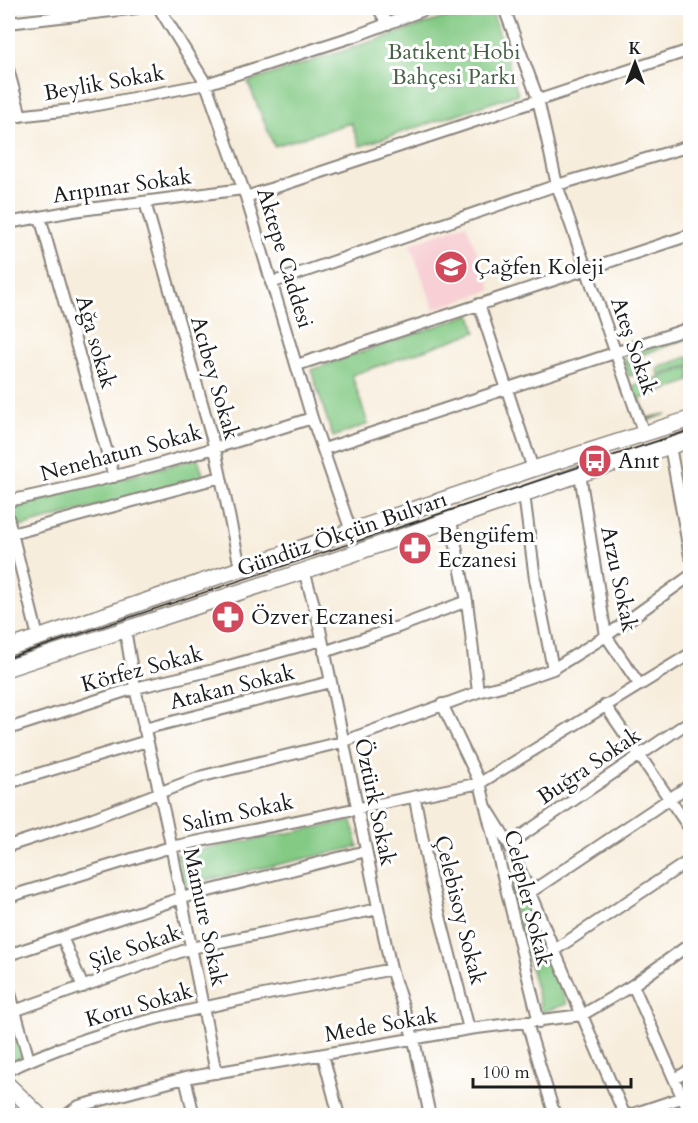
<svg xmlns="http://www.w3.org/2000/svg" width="698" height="1123" font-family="Cardo,serif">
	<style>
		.built { fill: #f7cfd4 }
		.green { fill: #84ca85; stroke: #507350; stroke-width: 1.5 }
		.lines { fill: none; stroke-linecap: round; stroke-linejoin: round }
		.street-casing { stroke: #8a847c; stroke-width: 14 }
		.secondary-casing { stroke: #8a847c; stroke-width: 18 }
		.street { stroke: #fff; stroke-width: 10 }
		.secondary { stroke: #fff; stroke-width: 15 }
		.tram { stroke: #1c1c1c; stroke-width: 1.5 }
		.labels { text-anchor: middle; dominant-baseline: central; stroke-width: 6; stroke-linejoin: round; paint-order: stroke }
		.park-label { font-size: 22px; fill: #466246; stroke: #fff }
		.street-label { font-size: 22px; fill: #1c1c1c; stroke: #fff }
		.poi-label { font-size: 22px; fill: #1c1c1c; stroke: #fff; text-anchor: start }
	</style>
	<rect width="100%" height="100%" fill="#fff"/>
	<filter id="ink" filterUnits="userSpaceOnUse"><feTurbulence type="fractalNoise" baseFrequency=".0167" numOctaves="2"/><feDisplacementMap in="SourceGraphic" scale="12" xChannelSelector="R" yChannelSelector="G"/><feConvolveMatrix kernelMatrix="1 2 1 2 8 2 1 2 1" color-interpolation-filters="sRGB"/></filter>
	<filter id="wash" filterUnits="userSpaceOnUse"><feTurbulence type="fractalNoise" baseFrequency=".008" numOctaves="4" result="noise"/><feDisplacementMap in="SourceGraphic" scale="24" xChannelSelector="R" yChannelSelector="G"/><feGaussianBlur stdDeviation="1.35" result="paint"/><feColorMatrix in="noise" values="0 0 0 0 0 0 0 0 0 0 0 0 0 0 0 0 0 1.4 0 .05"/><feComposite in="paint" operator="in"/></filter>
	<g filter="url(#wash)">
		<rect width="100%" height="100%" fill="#f7eddc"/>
		<path class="built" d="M466,224l26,66 -58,19 -24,-65z"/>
		<path class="green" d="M474,8h17l27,86 -158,52 -9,-23 -77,23 -26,-64z
			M471,314l5,18 -124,43 16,49 -35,13 -22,-67z
			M690,333v5l-58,20 5,16 -8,2 -5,-17 4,-6z
			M690,356v9l-31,10 -2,-7z
			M690,367v14l-25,9 -5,-13z
			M659,377l5,13 -24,9 7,19 19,-4 -20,7 -13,-35z
			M198,458l6,20 -185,49 -7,-20z
			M352,821l6,26 -174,38 -7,-31z
			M505,859l62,145 -25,8 -40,-152z
			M8,1005l18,51 -18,8z"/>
	</g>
	<g filter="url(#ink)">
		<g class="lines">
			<defs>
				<path id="street" d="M159,8l47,76 40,113 66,221 39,113
					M378,8l10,16
					M504,8l34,91 19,86 87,249
					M8,23l129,-15
					M8,69l13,47
					M8,117l63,-7 135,-26 149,-48 74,-28
					M246,197l444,-147
					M145,202l70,247 25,118
					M40,217l74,260
					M8,223l65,-12 170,-22
					M271,283l286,-98 133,-39
					M479,304l54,165
					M297,365l393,-130
					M670,446l20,110
					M324,449l366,-121
					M580,474l26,162 33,48
					M524,494l11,85 18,90
					M8,501c103,-21 203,-51 304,-83
					M8,517l30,120
					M451,521l16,80 11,91
					M8,535l213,-58
					M304,571l13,44 74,354 23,71 16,76
					M125,629l10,59 31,132 50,253
					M324,652l74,-25 69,-26
					M442,704l38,79 59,239
					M605,705l85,124
					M8,729l127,-41 79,-18 108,-30
					M144,729l186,-47
					M8,783l139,-42
					M415,799l15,78 39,152
					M486,807l23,37 116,272
					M509,844l181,-123
					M8,846l80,-26 115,-44 139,-34 136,-50 35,-9 40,-14 53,-33 84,-60
					M529,893l161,-108
					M8,897l163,-50 309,-64 210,-129
					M62,937l21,50
					M553,951l137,-91
					M8,955l173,-57 185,-47
					M633,985l57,130
					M8,986l21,74
					M14,1011l177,-63 187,-39
					M527,1023l28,93
					M323,1055l16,61
					M8,1070c121,-57 254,-72 383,-101
					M185,1078l9,38
					M676,1078l14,-8
					M65,1116l14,-10 106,-28 284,-49 113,-14 51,-30 57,-41
					M627,1116l63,-21"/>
				<path id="secondary" d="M8,648l525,-179 157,-50
					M8,668l296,-97 276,-97 110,-34
					M8,1085l32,31"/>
			</defs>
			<use href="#street" class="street-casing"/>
			<use href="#secondary" class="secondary-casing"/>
			<use href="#street" class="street"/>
			<use href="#secondary" class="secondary"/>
			<path class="tram" d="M8,658l682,-228
				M8,1101l17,15"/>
		</g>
	</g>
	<defs>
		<symbol id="school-disc" viewBox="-11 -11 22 22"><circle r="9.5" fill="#d1495b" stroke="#fff"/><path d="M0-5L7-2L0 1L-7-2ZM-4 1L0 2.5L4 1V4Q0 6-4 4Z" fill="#fff"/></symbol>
		<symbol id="bus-disc" viewBox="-11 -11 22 22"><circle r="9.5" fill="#d1495b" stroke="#fff"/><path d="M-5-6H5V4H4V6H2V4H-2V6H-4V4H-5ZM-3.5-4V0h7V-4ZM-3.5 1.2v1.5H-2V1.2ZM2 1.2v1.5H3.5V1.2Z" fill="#fff"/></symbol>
		<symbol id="pharmacy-disc" viewBox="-11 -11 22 22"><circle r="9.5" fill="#d1495b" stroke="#fff"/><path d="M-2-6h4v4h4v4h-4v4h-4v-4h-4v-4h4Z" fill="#fff"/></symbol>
	</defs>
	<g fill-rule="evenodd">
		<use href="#school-disc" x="432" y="248" width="38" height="38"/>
		<use href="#bus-disc" x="576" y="442" width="38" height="38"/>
		<use href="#pharmacy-disc" x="396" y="529" width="38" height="38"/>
		<use href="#pharmacy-disc" x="209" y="598" width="38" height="38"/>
	</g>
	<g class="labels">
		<g class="park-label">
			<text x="454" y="52">Batıkent Hobi<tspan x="454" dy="25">Bahçesi Parkı</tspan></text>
		</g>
		<g class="street-label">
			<text transform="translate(104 83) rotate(-10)">Beylik Sokak</text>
			<text transform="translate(122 186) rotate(-8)">Arıpınar Sokak</text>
			<text transform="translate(285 258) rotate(73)">Aktepe Caddesi</text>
			<text transform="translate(96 342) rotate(74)">Ağa sokak</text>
			<text transform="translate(634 346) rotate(71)">Ateş Sokak</text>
			<text transform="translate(215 378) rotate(74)">Acıbey Sokak</text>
			<text transform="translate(121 453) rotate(-15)">Nenehatun Sokak</text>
			<text transform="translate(342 534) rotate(-19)">Gündüz Ökçün Bulvarı</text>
			<text transform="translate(619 579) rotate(78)">Arzu Sokak</text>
			<text transform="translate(142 669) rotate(-15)">Körfez Sokak</text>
			<text transform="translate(232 687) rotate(-14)">Atakan Sokak</text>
			<text transform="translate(589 766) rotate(-34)">Buğra Sokak</text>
			<text transform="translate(375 802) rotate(78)">Öztürk Sokak</text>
			<text transform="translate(238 813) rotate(-12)">Salim Sokak</text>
			<text transform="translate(528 898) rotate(76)">Celepler Sokak</text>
			<text transform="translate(460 910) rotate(76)">Çelebisoy Sokak</text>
			<text transform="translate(205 917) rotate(78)">Mamure Sokak</text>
			<text transform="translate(135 947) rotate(-19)">Şile Sokak</text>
			<text transform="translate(139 1005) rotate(-16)">Koru Sokak</text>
			<text transform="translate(381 1025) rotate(-10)">Mede Sokak</text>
		</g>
		<g class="poi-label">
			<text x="474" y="267">Çağfen Koleji</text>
			<text x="618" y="461">Anıt</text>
			<text x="438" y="535">Bengüfem<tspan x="438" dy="25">Eczanesi</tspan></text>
			<text x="251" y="617">Özver Eczanesi</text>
		</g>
	</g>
	<rect width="698" height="1123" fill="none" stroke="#fff" stroke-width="30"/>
	<g transform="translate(635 63)" stroke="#ffffff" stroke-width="4.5" paint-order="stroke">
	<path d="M0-4.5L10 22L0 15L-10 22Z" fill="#1c1c1c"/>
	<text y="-9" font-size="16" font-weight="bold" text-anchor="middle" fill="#1c1c1c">K</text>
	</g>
	<path d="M473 1078v9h158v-9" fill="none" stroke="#1c1c1c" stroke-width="3"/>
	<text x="482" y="1078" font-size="18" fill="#1c1c1c" stroke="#ffffff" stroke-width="4.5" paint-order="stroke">100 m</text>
</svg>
